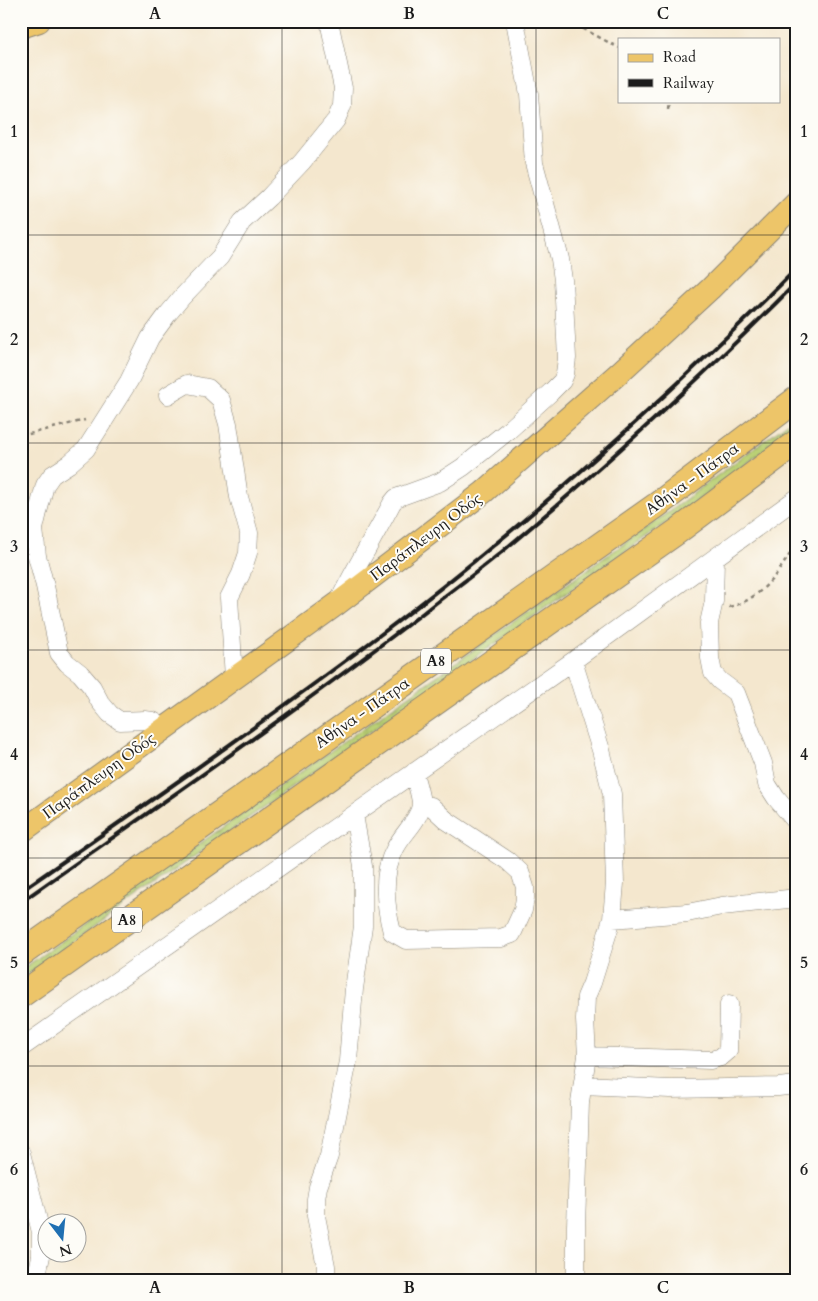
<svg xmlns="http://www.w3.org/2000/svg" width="818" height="1301" font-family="Cardo,serif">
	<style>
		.grass { fill: url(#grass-tufts); stroke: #6b7648 }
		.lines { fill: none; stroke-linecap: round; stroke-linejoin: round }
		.stream { stroke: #69bee6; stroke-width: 4 }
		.minor-casing { stroke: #888275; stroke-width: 19 }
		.major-casing { stroke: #888275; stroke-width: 24 }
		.highway-casing { stroke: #888275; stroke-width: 27 }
		.path { stroke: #888275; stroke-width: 2.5; stroke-dasharray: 4 4; stroke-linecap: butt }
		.minor { stroke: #fff; stroke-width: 18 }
		.major { stroke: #edc569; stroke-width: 22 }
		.highway { stroke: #edc569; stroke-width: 25 }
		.rail { stroke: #1c1c1c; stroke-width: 4 }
		.grid { fill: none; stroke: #1c1c1c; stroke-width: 1; stroke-opacity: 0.55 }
		.labels { text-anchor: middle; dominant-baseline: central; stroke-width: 4; stroke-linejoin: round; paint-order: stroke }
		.shield { fill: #fdfcf7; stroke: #605f5e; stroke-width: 1 }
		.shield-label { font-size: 15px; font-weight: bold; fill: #1c1c1c }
		.street-label { font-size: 16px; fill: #1c1c1c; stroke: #fdfcf7 }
		.neatline { fill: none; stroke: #1c1c1c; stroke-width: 2 }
		.grid-label { font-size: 16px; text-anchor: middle; font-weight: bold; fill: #1c1c1c }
	</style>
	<defs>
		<pattern id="grass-tufts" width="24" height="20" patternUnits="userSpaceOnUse" patternTransform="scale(1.25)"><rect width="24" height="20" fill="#bad074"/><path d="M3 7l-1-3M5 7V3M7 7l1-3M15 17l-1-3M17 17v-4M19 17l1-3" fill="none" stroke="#9fb264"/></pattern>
	</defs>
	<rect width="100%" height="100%" fill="#fdfcf7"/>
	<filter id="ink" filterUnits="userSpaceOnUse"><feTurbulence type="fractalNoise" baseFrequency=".02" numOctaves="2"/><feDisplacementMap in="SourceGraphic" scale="10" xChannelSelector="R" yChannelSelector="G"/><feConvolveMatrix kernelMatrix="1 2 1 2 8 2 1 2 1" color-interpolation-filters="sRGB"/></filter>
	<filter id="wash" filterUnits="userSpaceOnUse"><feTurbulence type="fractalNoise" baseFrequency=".0096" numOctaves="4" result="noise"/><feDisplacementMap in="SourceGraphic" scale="20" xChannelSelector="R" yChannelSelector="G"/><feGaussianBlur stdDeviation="1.12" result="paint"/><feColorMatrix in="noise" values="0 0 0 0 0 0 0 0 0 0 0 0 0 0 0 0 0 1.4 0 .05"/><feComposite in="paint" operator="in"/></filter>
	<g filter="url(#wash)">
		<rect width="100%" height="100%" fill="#f4e7ce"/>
		<path class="grass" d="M797,416v9l-82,63 -694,491v-9l645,-456z"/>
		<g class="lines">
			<path class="stream" d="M762,21l11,1 24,9"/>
		</g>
	</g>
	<g filter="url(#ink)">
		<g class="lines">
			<defs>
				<path id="minor" d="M168,395l19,-11 21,4 13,12 7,24 11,73 10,36 -1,20 -7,21 -12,24 5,80
					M715,559l-1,42 -5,22 1,35 3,15 7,8 16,12 27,70 4,21 9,14 21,25
					M339,601c16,-33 36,-65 53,-98l4,-5 44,-16 23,-15 46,-37 42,-38 11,-11 3,-7 2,-16 -4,-78 -3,-21 -26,-96 -5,-69 -14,-73
					M573,661l28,89 11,44 3,89 -3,36 -20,64 -6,14 -1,23 2,36 -7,46 -4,124v54
					M165,728l-12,-7 -8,-1 -25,1 -10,-7 -10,-12 -8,-15 -12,-14 -13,-10 -8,-10 -14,-67 -8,-30 -3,-27 6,-25 5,-19 7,-10 17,-11 17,-15 43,-68 21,-43 17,-23 16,-19 37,-39 22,-35 27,-25 33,-35 34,-42 6,-14 1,-18 -14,-67
					M414,772c1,8 8,26 7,34 -3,16 -19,28 -26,43 -14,25 -10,56 -3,83l14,8 95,-2 11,-4 11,-24 2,-12v-11l-5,-15 -12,-11 -62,-41 -15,-14 -10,-1
					M612,919l75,-6 35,-7 75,-8
					M21,1048l552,-387 224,-163
					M587,1056l124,4 10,-3 7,-6 1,-47
					M583,1085l87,4 108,-2 19,-2
					M21,1153l20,79v24l-5,24
					M326,1280v-14l-10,-50v-17l2,-12 11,-31 19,-95 6,-72 9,-63v-60l-9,-51"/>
				<path id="major" d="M21,27l18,-6
					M21,832l316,-228 147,-112 136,-120 90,-83 87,-87"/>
				<path id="highway" d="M21,954l636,-449 140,-106
					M21,995l657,-464 119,-89"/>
			</defs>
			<use href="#minor" class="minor-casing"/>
			<use href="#major" class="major-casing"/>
			<use href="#highway" class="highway-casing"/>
			<path class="path" d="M569,21l50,27
				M668,109l1,-8
				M21,436l64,-16
				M729,607c34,-8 50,-36 68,-64
				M791,1280l6,-2"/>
			<use href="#minor" class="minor"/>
			<use href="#major" class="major"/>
			<use href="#highway" class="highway"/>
			<path class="rail" d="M21,891c118,-82 236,-164 351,-250 107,-80 209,-167 306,-258 40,-38 80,-75 119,-115
				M21,902c135,-95 271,-188 402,-289 29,-23 59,-44 87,-68 99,-83 196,-171 287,-263"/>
		</g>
	</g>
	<path class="grid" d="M282,21v1259M536,21v1259M21,235h776M21,443h776M21,650h776M21,858h776M21,1066h776"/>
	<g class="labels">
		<g class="shield">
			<rect x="421" y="648.5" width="30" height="25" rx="4"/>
			<rect x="112" y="907.5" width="30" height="25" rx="4"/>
		</g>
		<g class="shield-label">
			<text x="436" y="661">Α8</text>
			<text x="127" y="920">Α8</text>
		</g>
		<g class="street-label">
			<text transform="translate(692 479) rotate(-36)">Αθήνα - Πάτρα</text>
			<text transform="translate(426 537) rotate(-37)">Παράπλευρη Οδός</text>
			<text transform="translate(362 713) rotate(-35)">Αθήνα - Πάτρα</text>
			<text transform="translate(99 776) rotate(-36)">Παράπλευρη Οδός</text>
		</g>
	</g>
	<rect width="818" height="1301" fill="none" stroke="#fdfcf7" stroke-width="55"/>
	<rect x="618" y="38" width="162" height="65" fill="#fdfcf7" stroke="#a3a29f"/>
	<rect x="628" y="54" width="25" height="8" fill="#edc569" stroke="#a3a29f"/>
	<text x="663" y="62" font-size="15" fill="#1c1c1c">Road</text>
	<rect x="628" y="79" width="25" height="8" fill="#1c1c1c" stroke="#a3a29f"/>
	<text x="663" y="88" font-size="15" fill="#1c1c1c">Railway</text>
	<g transform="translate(62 1238) rotate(164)"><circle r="24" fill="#fdfcf7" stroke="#a3a29f"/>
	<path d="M0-4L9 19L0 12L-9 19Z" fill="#1f6fb2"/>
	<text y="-8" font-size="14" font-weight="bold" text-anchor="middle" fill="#1c1c1c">N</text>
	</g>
	<rect x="28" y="28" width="762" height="1246" class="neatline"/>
	<g class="grid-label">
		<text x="155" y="19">A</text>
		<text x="409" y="19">B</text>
		<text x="663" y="19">C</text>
		<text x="14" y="137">1</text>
		<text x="804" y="137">1</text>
		<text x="14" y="345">2</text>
		<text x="804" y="345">2</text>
		<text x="14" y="552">3</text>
		<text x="804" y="552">3</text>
		<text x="14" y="760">4</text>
		<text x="804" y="760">4</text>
		<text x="14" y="968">5</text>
		<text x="804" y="968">5</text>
		<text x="14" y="1175">6</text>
		<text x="804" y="1175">6</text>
		<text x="155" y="1293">A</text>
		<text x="409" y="1293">B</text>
		<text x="663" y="1293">C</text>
	</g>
</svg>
